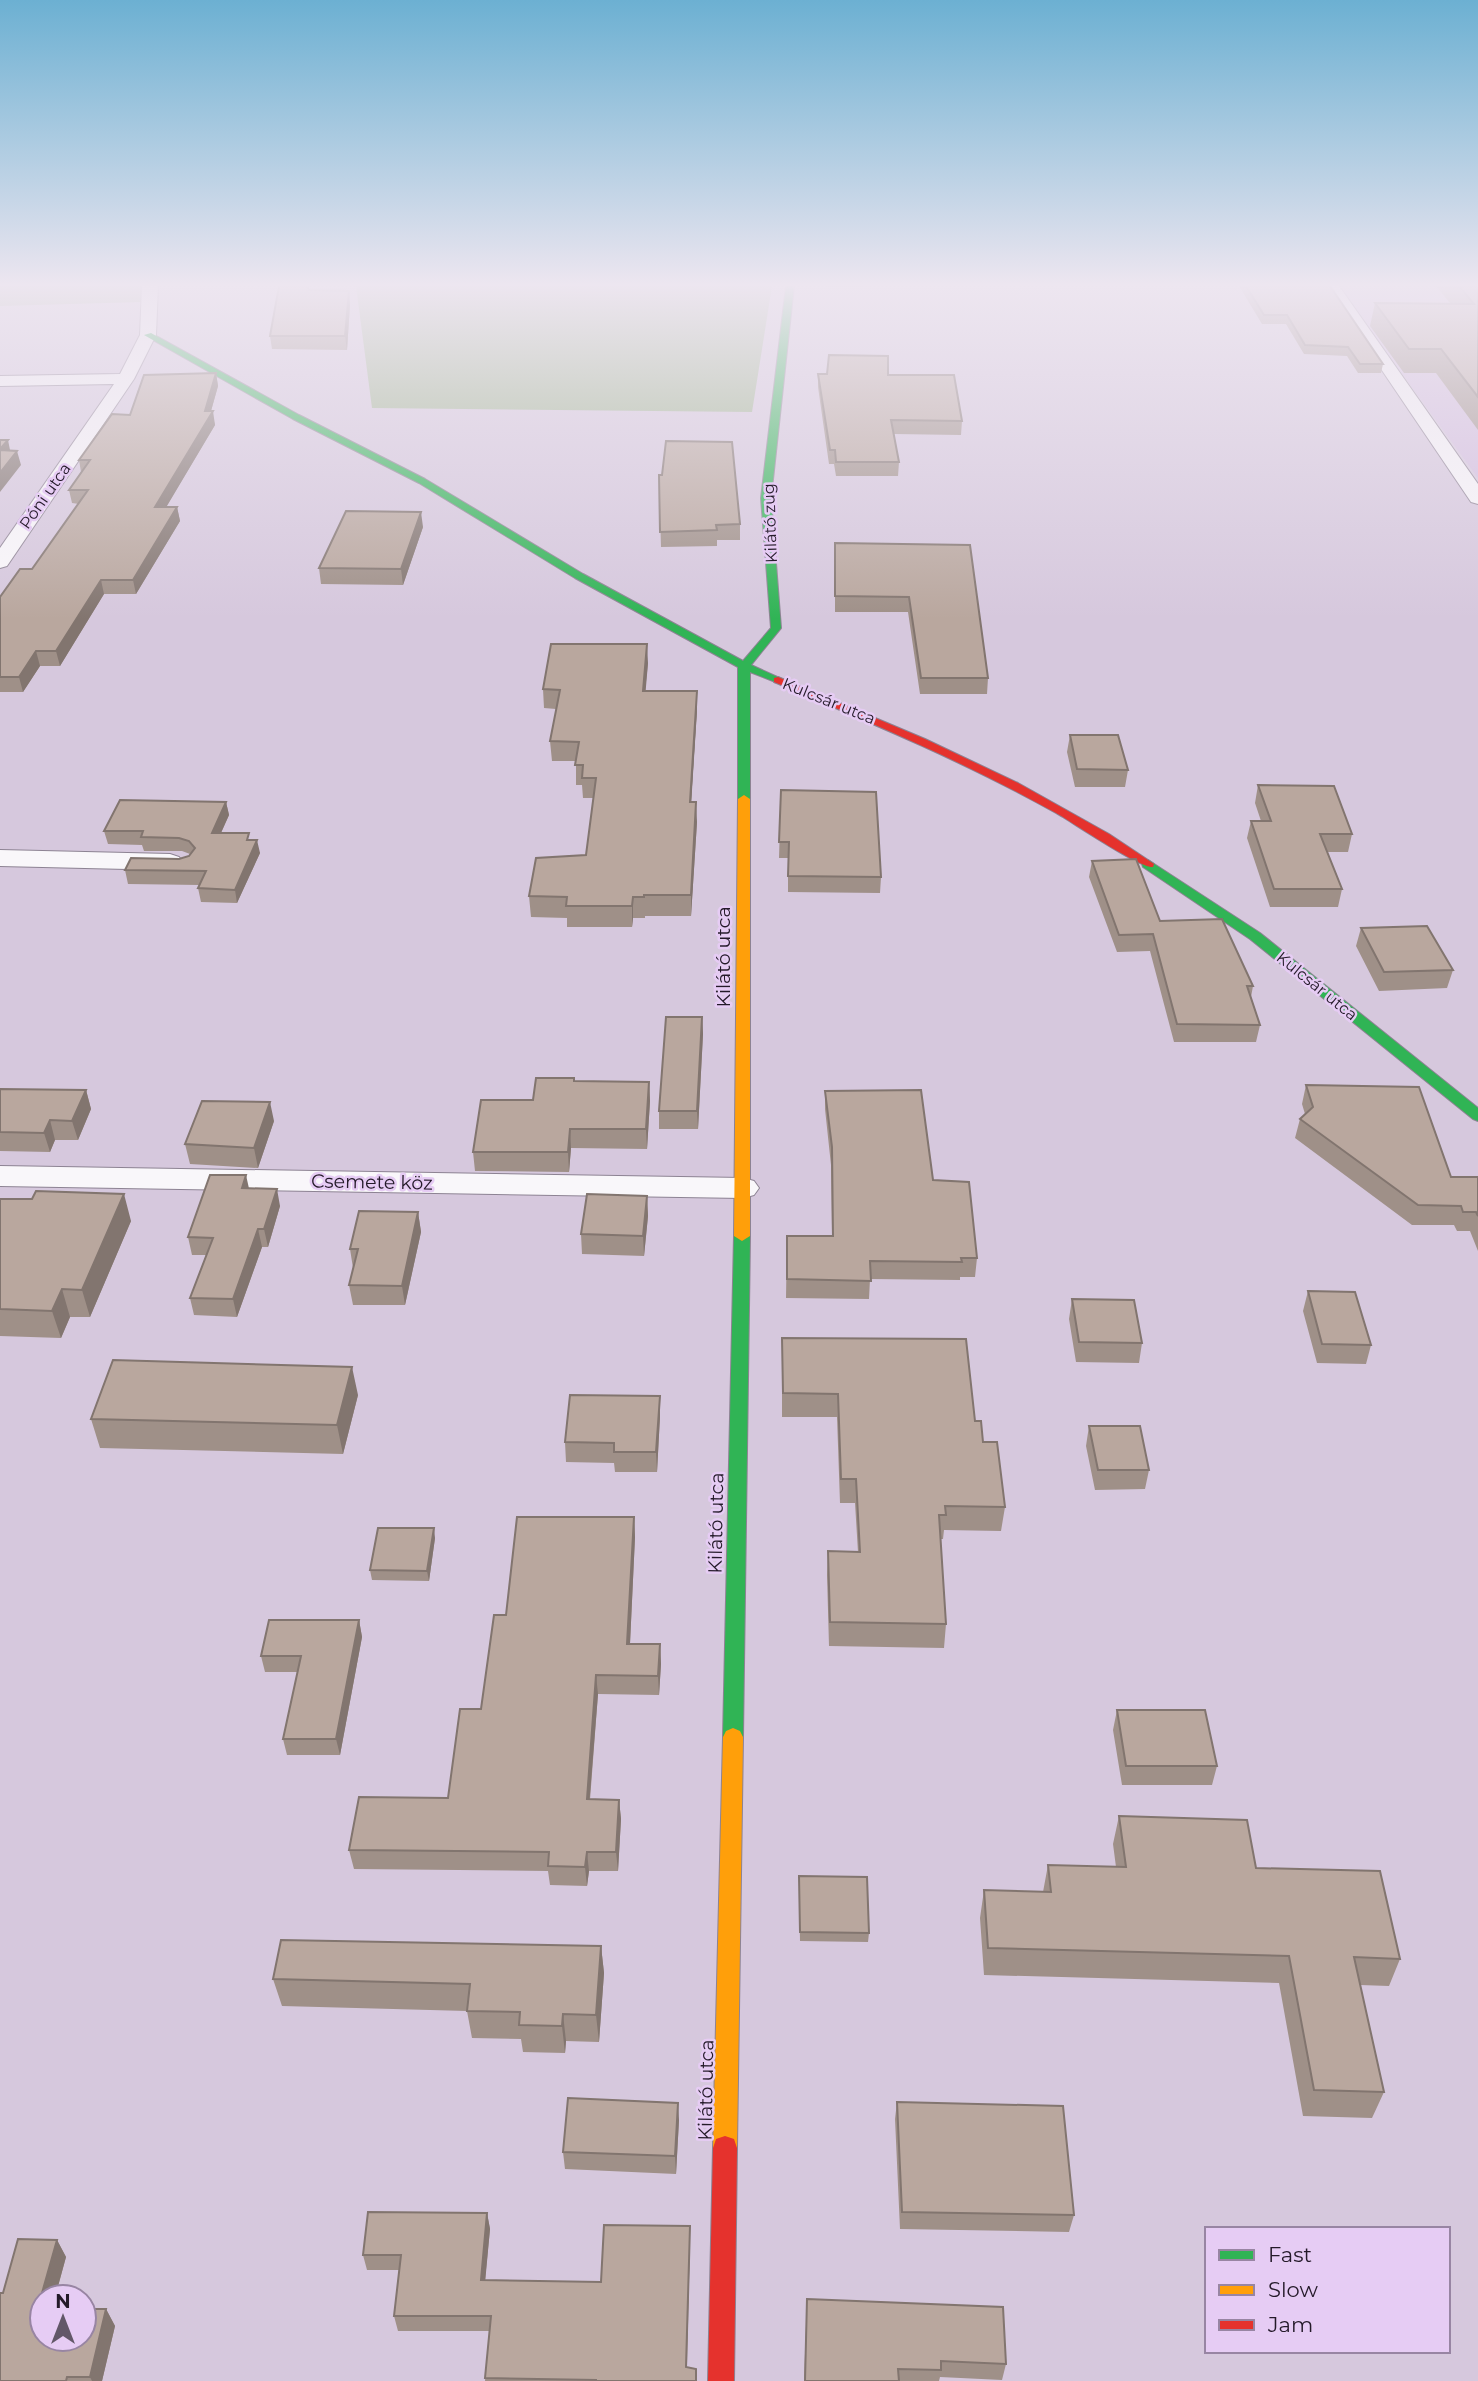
<svg xmlns="http://www.w3.org/2000/svg" width="1478" height="2381" font-family="Montserrat,sans-serif">
	<style>
		.built { fill: #d3bddf }
		.forest { fill: #9eb48e }
		.lines { fill: none; stroke-linecap: round; stroke-linejoin: round }
		.street-casing { stroke: #8d8393; stroke-width: 2 }
		.fast-casing { stroke: #8d8393; stroke-width: 2 }
		.slow-casing { stroke: #8d8393; stroke-width: 2 }
		.jam-casing { stroke: #8d8393; stroke-width: 2 }
		.street { fill: #f9f7fa; fill-rule: evenodd }
		.fast { fill: #30b455; fill-rule: evenodd }
		.slow { fill: #ff9f0a; fill-rule: evenodd }
		.jam { fill: #e5322d; fill-rule: evenodd }
		.wall { fill: #9f9088 }
		.shaded-wall { fill: #82756f }
		.building { fill: #b9a79e; stroke: #82756f; stroke-width: 2 }
		.labels { text-anchor: middle; dominant-baseline: central; stroke-width: 5; stroke-linejoin: round; paint-order: stroke }
		.far-street-label { font-size: 16px; fill: #241a29; stroke: #e6ccf4 }
		.street-label { font-size: 19px; fill: #241a29; stroke: #e6ccf4 }
	</style>
	<rect width="100%" height="100%" fill="#d6c8dd"/>
	<path class="built" d="M1338,286h140v192z"/>
	<path class="forest" d="M0,286h141l1,16 -142,4z
		M356,286h416l-20,126 -380,-4z"/>
	<g class="lines">
		<defs>
			<path id="street" d="M142,286h16l-2,49 -22,44 -127,187 -7,2v-20l114,-164 -114,2v-10l120,-2 20,-39z
				M1325,286h14l139,198v20l-7,-2z
				M0,850l170,4 9,3 4,5 -4,5 -9,3 -170,-4z
				M0,1166l743,12 11,3 5,7 -5,7 -11,3 -743,-12z"/>
			<path id="fast" d="M786,286h8l-23,212 10,130 -30,37 33,15 -6,3 -28,-11v127l-6,4 -6,-4v-132l-163,-89 -156,-95 -126,-64 -149,-84 7,-2 148,82 126,64 158,95 160,87 28,-33 -10,-130z
				M1148,860l112,73 218,175v13l-5,-2 -223,-180 -107,-72 -1,-3z
				M742,1231l8,5 -7,501 -3,6 -7,3 -7,-3 -3,-6 11,-501z"/>
			<path id="slow" d="M744,795l6,4v437l-8,5 -8,-5 4,-437z
				M733,1728l7,3 3,6 -6,411 -3,9 -9,3 -9,-3 -3,-9 10,-411 3,-6z"/>
			<path id="jam" d="M778,677l147,62 93,44 91,51 45,30 -1,3c-12,2 -81,-45 -97,-54 -91,-51 -187,-91 -282,-131v-4z
				M725,2136l9,3 3,9 -3,233h-26l5,-233 3,-9z"/>
		</defs>
		<use href="#street" class="street-casing"/>
		<use href="#fast" class="fast-casing"/>
		<use href="#slow" class="slow-casing"/>
		<use href="#jam" class="jam-casing"/>
		<use href="#street" class="street"/>
		<use href="#fast" class="fast"/>
		<use href="#slow" class="slow"/>
		<use href="#jam" class="jam"/>
	</g>
	<path class="wall" d="M827,286h53l-53,1z
		M1239,286h91l53,78 -2,9h-23l-11,-17 -43,-2 -18,-30h-24z
		M1436,286h42v144l-42,-57h-32l-34,-47 5,-23h75z
		M309,290l41,14 -3,46 -75,-1 -2,-13z
		M216,373l2,13 -7,25 4,14 -49,82h11l3,14 -44,73h-32l-44,72h-20l-17,26h-23v-95l32,-28 47,-65 -7,-1 -3,-13 12,-18 -2,-12 51,-45z
		M818,374l70,1 74,46 -1,14 -67,-1 5,28 -1,14h-62l-2,-12h-5l-11,-77z
		M659,475l81,49v16h-23v6l-56,1z
		M423,527l-20,58 -82,-1 -2,-16z
		M970,545l18,133 -1,16h-67l-12,-82h-73v-54z
		M648,663l-3,28h52v19l-6,92 6,20 -6,94h-46v2h-12l-1,9h-65v-9l-36,-1 -2,-21 57,-41 8,-57h-11l-1,-13h-6v-24h-24l-2,-20 6,-32 -12,-1 -1,-19z
		M1070,735l58,35 -3,17h-50l-8,-35z
		M1258,785l94,49 -4,18h-21l15,37 -4,18h-68l-23,-69 4,-17h10l-6,-18z
		M781,790l100,87 -1,16 -92,-1v-34h-9z
		M226,802l3,13 -8,18 29,7 10,13 -23,50 -36,-1 -3,-14 2,-3 -72,-1 -3,-14 54,-11 10,-3 1,-2 -8,-3h-38l-2,-6 -34,-1 -4,-13z
		M1092,861l68,60 93,65 -2,11 9,28 -4,17h-82l-24,-91 -33,1 -28,-75z
		M1361,928l92,42 -6,18 -68,3 -23,-45z
		M702,1017l1,17 -5,95h-39v-18z
		M574,1081l75,1 1,19 -3,48 -76,-1 -2,24 -94,-1 -2,-19 60,-52z
		M1306,1085l145,92h27v74l-8,-20h-13l-3,-6h-42l-117,-87 5,-19 5,-5 -3,-10z
		M0,1089l86,1 5,19 -13,31h-23l-5,12 -50,-1z
		M825,1091l108,89 44,78 -2,19h-15v3l-90,-1 -1,20 -83,-1 1,-62h45l-1,-71 -6,-56z
		M274,1121l-16,47 -68,-4 -5,-20z
		M249,1188l31,18 -12,41h-6l-25,70 -43,-2 -4,-17 16,-43h-14l-4,-18z
		M647,1196l1,20 -4,40 -62,-2 -1,-20z
		M0,1199l131,22 -41,96h-20l-9,21 -61,-2z
		M418,1212l3,20 -16,73h-52l-4,-20 4,-17 -3,-19z
		M1308,1291l63,54 -5,19 -49,-1 -14,-52z
		M1072,1299l70,44 -3,20 -63,-1 -7,-43z
		M782,1338l193,83 30,86 -4,24 -57,-1 -1,9h-3l6,85 -2,24 -115,-2 -2,-71 1,-24 30,1 -3,-49h-15l-3,-86h-55z
		M358,1395l-15,59 -243,-6 -9,-29z
		M660,1416l-3,56h-42l-1,-9 -48,-1 -1,-20z
		M1089,1426l60,44 -4,19 -50,1 -9,-44z
		M634,1517l1,20 -5,107h30l1,20 -2,31 -61,-1 -8,106h29l2,19 -3,52h-29l-2,15 -37,-1 -2,-14 -194,-2 -5,-19 99,-52 33,-89 25,-94z
		M435,1538l-6,43 -57,-1 -2,-10z
		M359,1620l3,17 -22,118h-53l-4,-16 15,-67h-33l-4,-16z
		M1117,1710l100,56 -5,19h-90l-9,-55z
		M1119,1816l137,52 144,91 -11,27 -29,-1 24,107 -12,26 -69,-2 -24,-133 -295,-8 -4,-57 4,-28 59,2 5,-27 68,2 -3,-23z
		M799,1885l70,48 -1,9 -68,-1z
		M601,1946l3,27 -5,69 -33,-1 -1,12 -42,-1 -2,-13 -49,-1 -5,-27 -185,-5 -9,-27z
		M897,2102l177,113 -5,17 -169,-3 -5,-110z
		M679,2120l-3,54 -111,-5 -2,-17z
		M487,2213l3,16 -5,51 116,2 89,-56v16l-3,125 10,14h-212l5,-50h-92l-4,-15 5,-46h-32l-4,-15z
		M57,2240l9,17 -10,37 35,15h15l9,17 -13,55h-102l3,-88z
		M807,2299l199,65 -4,16 -62,-3 -1,4h-135z"/>
	<path class="shaded-wall" d="M349,291l1,13 -3,46 -2,-14z
		M216,373l2,13 -9,32 4,-7 2,14 -57,96 -3,-14 50,-96z
		M8,440l3,15 -8,10 -3,-16z
		M17,451l4,14 -21,27v-19z
		M177,507l3,14 -44,73 -3,-14z
		M421,512l2,15 -20,58 -2,-16z
		M101,580l3,14 -44,72 -4,-15z
		M647,644l1,19 -4,47 -1,-19z
		M36,651l4,15 -17,26 -4,-15z
		M697,691v19l-7,112v-20z
		M226,802l3,13 -14,31 -3,-13z
		M696,802l1,20 -6,94v-21z
		M257,840l3,13 -23,50 -2,-13z
		M633,897v21l-1,9v-21z
		M702,1017l1,17 -5,95 -1,-18z
		M649,1082l1,19 -3,48 -1,-20z
		M86,1090l5,19 -13,31 -6,-19z
		M270,1102l4,19 -16,47 -4,-20z
		M50,1120l5,20 -5,12 -6,-19z
		M570,1129l1,19 -2,24 -1,-20z
		M246,1175l4,18 -8,-5z
		M277,1189l3,17 -12,41 -4,-18z
		M124,1194l7,27 -41,96 -8,-27z
		M647,1196l1,20 -4,40 -1,-20z
		M418,1212l3,20 -16,73 -3,-19z
		M258,1229l4,18 -25,70 -4,-18z
		M62,1289l8,28 -9,21 -9,-27z
		M352,1367l6,28 -15,59 -6,-29z
		M660,1396v20l-3,56 -1,-20z
		M634,1517l1,20 -6,127 -2,-20z
		M434,1528l1,10 -6,43 -2,-10z
		M359,1620l3,17 -22,118 -4,-16z
		M660,1644l1,20 -2,31 -1,-19z
		M596,1675l2,19 -10,125 -1,-20z
		M619,1800l2,19 -3,52 -2,-19z
		M587,1852l2,19 -2,15 -2,-19z
		M601,1946l3,27 -5,69 -3,-27z
		M563,2014l3,27 -1,12 -3,-27z
		M678,2103l1,17 -3,54 -1,-18z
		M487,2213l3,16 -6,65 -3,-14z
		M690,2226v16l-4,139v-14z
		M57,2240l9,17 -11,40 -13,-4z
		M84,2297l8,14 -8,7z
		M106,2309l9,17 -13,55h-10l-2,-4z"/>
	<path class="building" d="M279,286h28l2,4 40,1 -4,45h-75z
		M1246,286h84l53,78h-23l-12,-17 -43,-2 -18,-30h-23z
		M1459,286h19v111l-37,-48h-32l-34,-46 99,1z
		M829,355l59,1v19h66l8,46 -71,-1 8,42h-63l-1,-12h-5l-12,-76h9z
		M216,373l-11,38h8l-58,96h22l-44,73h-32l-45,71h-20l-17,26h-19v-80l20,-28h12l56,-79h-19l21,-30h-11l33,-46 18,1 14,-40z
		M0,440h8l-8,9z
		M666,441l66,1 8,82 -24,1 1,5 -57,2 -1,-57h3z
		M0,450l17,1 -17,22z
		M346,511l75,1 -20,57 -82,-1z
		M835,543l135,2 18,133h-67l-12,-81 -74,-1z
		M551,644h96l-4,47h54l-7,111h6l-5,93h-47v2h-11l-1,9h-66l1,-9 -38,-1 7,-38 50,-3 10,-77h-14l1,-13h-8l4,-23 -29,-1 10,-51 -17,-1z
		M1070,735h48l10,35 -51,-1z
		M1258,785l76,1 18,48h-32l22,55h-68l-23,-68h20z
		M781,790l95,2 5,85 -93,-1 1,-34h-10z
		M120,800l106,2 -14,31h37l-2,7h10l-22,50 -37,-2 8,-17 -81,-1 6,-12 48,1 10,-3 6,-8 -6,-7 -10,-3 -38,-1 2,-6h-39z
		M1136,859l24,62 62,-2 31,67h-6l13,39 -83,-1 -24,-90 -34,1 -27,-74z
		M1427,926l26,44 -69,2 -23,-44z
		M666,1017h36l-5,94h-38z
		M536,1078h38v3l75,1 -3,47h-76l-2,23h-95l8,-52h52z
		M1306,1085l113,2 32,90h27v39l-2,-4h-13l-2,-6 -43,-1 -118,-86 13,-12z
		M0,1089l86,1 -14,31 -22,-1 -6,13 -44,-1z
		M921,1090l12,90 36,2 8,76h-16l1,4 -92,-1 1,20 -84,-2v-43h46l-1,-89 -7,-56z
		M202,1101l68,1 -16,46 -69,-4z
		M210,1175h36l-4,13 35,1 -13,40h-6l-25,70 -43,-1 23,-60 -25,-1z
		M36,1191l88,3 -42,96 -20,-1 -10,22 -52,-2v-110h32z
		M587,1194l60,2 -4,40 -62,-2z
		M359,1211l59,1 -16,74 -53,-1 9,-36h-8z
		M1308,1291l47,1 16,53 -49,-1z
		M1072,1299l62,1 8,43 -63,-1z
		M782,1338l184,1 9,82h6l2,21h14l8,65 -60,-1 1,9h-7l7,109 -116,-2 -2,-71 32,1 -4,-73h-15l-3,-85 -55,-1z
		M113,1360l239,7 -15,58 -246,-6z
		M570,1395l90,1 -4,56h-42v-9l-49,-1z
		M1089,1426h51l9,44h-51z
		M517,1517h117l-7,127h33l-2,32 -62,-1 -9,124 32,1 -3,52h-29l-2,15 -37,-1 1,-14 -200,-2 10,-53 89,1 12,-89h21l13,-94h12z
		M378,1528h56l-7,43 -57,-1z
		M269,1620h90l-23,119h-53l18,-83h-40z
		M1117,1710h88l12,56h-91z
		M1119,1816l128,4 9,48 124,3 20,88 -46,-2 30,135 -70,-2 -25,-134 -301,-8 -4,-58 67,2 -3,-27 78,2z
		M799,1876l68,1 2,56 -69,-1z
		M281,1940l320,6 -5,69 -33,-1 -1,12 -43,-1 1,-13 -53,-1 3,-27 -197,-5z
		M568,2098l110,5 -3,53 -112,-4z
		M897,2102l166,4 11,109 -172,-3z
		M368,2212l119,1 -6,67 120,2 3,-57 86,1 -4,141 10,2v12h-100v-1l-111,-2 6,-62h-97l7,-61h-38z
		M18,2239l39,1 -15,53 41,1 -1,3h-40v42h42v-30h22l-16,68h-23l-1,4h-66v-88h3z
		M807,2299l196,8 3,57 -65,-3v9l-43,-1 1,12h-94z"/>
	<linearGradient id="sky" x2="0" y2="1"><stop stop-color="#6cb0d2"/><stop offset="0.46" stop-color="#ede6f0"/><stop offset="1" stop-color="#ede6f0" stop-opacity="0"/></linearGradient>
	<rect width="1478" height="619" fill="url(#sky)"/>
	<g class="labels">
		<g class="far-street-label">
			<text transform="translate(45 496) rotate(-55)">Póni utca</text>
			<text transform="translate(770 523) rotate(-92)">Kilátó zug</text>
			<text transform="translate(829 701) rotate(22)">Kulcsár utca</text>
			<text transform="translate(1317 986) rotate(39)">Kulcsár utca</text>
		</g>
		<g class="street-label">
			<text transform="translate(723 957) rotate(-90)">Kilátó utca</text>
			<text transform="translate(372 1182) rotate(1)">Csemete köz</text>
			<text transform="translate(716 1523) rotate(-89)">Kilátó utca</text>
			<text transform="translate(706 2090) rotate(-89)">Kilátó utca</text>
		</g>
	</g>
	<rect x="1205" y="2227" width="245" height="126" fill="#e6ccf4" stroke="#9885a3" stroke-width="2"/>
	<rect x="1219" y="2250" width="35" height="10" fill="#30b455" stroke="#9885a3" stroke-width="2"/>
	<text x="1268" y="2262" font-size="21" fill="#241a29">Fast</text>
	<rect x="1219" y="2285" width="35" height="10" fill="#ff9f0a" stroke="#9885a3" stroke-width="2"/>
	<text x="1268" y="2297" font-size="21" fill="#241a29">Slow</text>
	<rect x="1219" y="2320" width="35" height="10" fill="#e5322d" stroke="#9885a3" stroke-width="2"/>
	<text x="1268" y="2332" font-size="21" fill="#241a29">Jam</text>
	<g transform="translate(63 2318)"><circle r="33" fill="#e6ccf4" stroke="#9885a3" stroke-width="2"/>
	<path d="M0-5L12 26L0 18L-12 26Z" fill="#625768"/>
	<text y="-10" font-size="19" font-weight="bold" text-anchor="middle" fill="#241a29">N</text>
	</g>
</svg>
